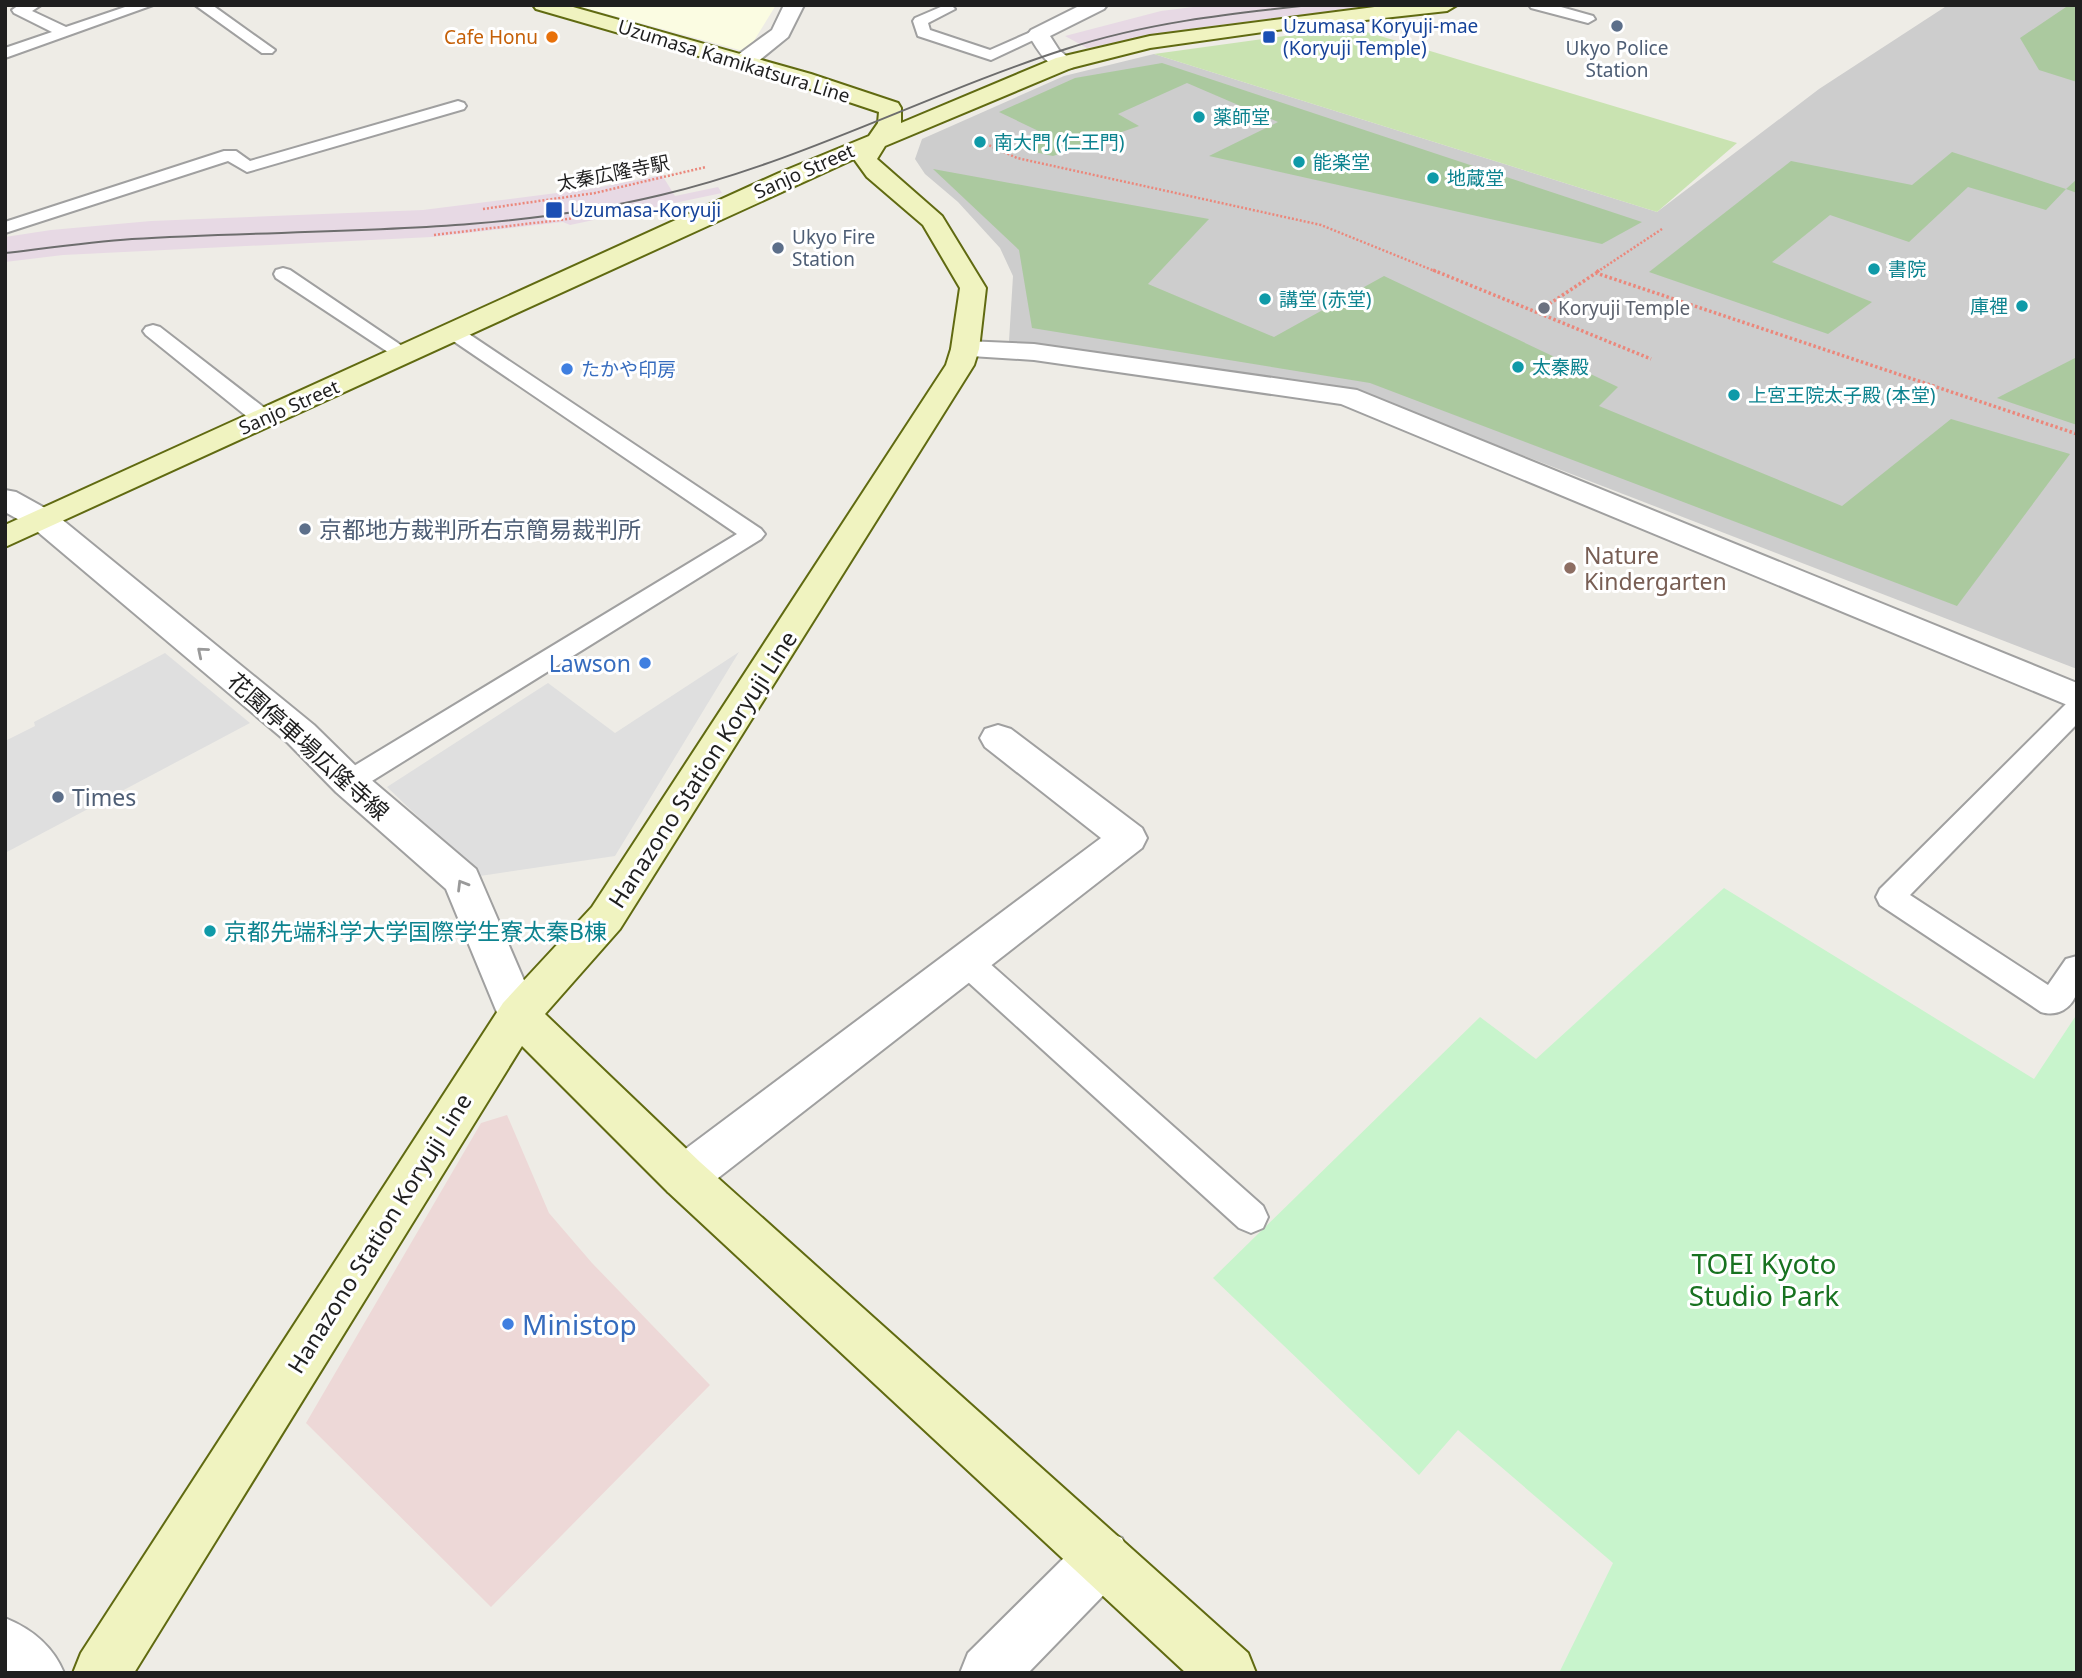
<svg xmlns="http://www.w3.org/2000/svg" width="2082" height="1678" font-family="'Noto Sans','Noto Sans JP',sans-serif">
	<style>
		.commercial { fill: #edd8d7 }
		.industrial { fill: #e7d9e4 }
		.education { fill: #fbfce2 }
		.religious { fill: #cdcdcd }
		.grass { fill: #c9e3b1 }
		.forest { fill: #abc99f }
		.park { fill: #c8f4cc }
		.parking { fill: #dfdfdf }
		.lines { fill: none; stroke-linecap: round; stroke-linejoin: round }
		.lane-casing { stroke: #a0a0a0; stroke-width: 4 }
		.street-casing { stroke: #a0a0a0; stroke-width: 4 }
		.secondary-casing { stroke: #606a11; stroke-width: 4 }
		.path-far1 { stroke: #eb877b; stroke-width: 2.5; stroke-dasharray: 2 2; stroke-linecap: butt }
		.path { stroke: #eb877b; stroke-width: 3.5; stroke-dasharray: 2.5 2.5; stroke-linecap: butt }
		.lane { fill: #fff; fill-rule: evenodd }
		.street { fill: #fff; fill-rule: evenodd }
		.secondary { fill: #f0f3c0; fill-rule: evenodd }
		.tram { stroke: #6d6d6d; stroke-width: 2 }
		.oneway { stroke: #9a9a9a }
		.service-dot { fill: #5c6f8a; stroke: #fff; stroke-width: 2.5 }
		.food-dot { fill: #e8710a; stroke: #fff; stroke-width: 2.5 }
		.transit-dot { fill: #1a4fb4; stroke: #fff; stroke-width: 2.5 }
		.culture-dot { fill: #0f9aa8; stroke: #fff; stroke-width: 2.5 }
		.worship-dot { fill: #6b7280; stroke: #fff; stroke-width: 2.5 }
		.shop-dot { fill: #3f7fe0; stroke: #fff; stroke-width: 2.5 }
		.education-dot { fill: #8d6e63; stroke: #fff; stroke-width: 2.5 }
		.labels { text-anchor: middle; dominant-baseline: central; stroke-width: 6; stroke-linejoin: round; paint-order: stroke }
		.far-transit-label { font-size: 19px; fill: #164399; stroke: #fff; text-anchor: start }
		.far-food-label { font-size: 19px; fill: #c56008; stroke: #fff; text-anchor: end }
		.far-service-label { font-size: 19px; fill: #4e5e75; stroke: #fff }
		.far-street-label { font-size: 19px; fill: #1f1f1f; stroke: #fff }
		.far-culture-label { font-size: 19px; fill: #0d838f; stroke: #fff; text-anchor: start }
		.far-worship-label { font-size: 19px; fill: #5b616d; stroke: #fff; text-anchor: start }
		.far-shop-label { font-size: 19px; fill: #366cbe; stroke: #fff; text-anchor: start }
		.service-label { font-size: 23px; fill: #4e5e75; stroke: #fff; text-anchor: start }
		.education-label { font-size: 23px; fill: #785e54; stroke: #fff; text-anchor: start }
		.shop-label { font-size: 23px; fill: #366cbe; stroke: #fff; text-anchor: end }
		.street-label { font-size: 23px; fill: #1f1f1f; stroke: #fff }
		.culture-label { font-size: 23px; fill: #0d838f; stroke: #fff; text-anchor: start }
		.near-park-label { font-size: 28px; fill: #187220; stroke: #fff }
		.near-shop-label { font-size: 28px; fill: #366cbe; stroke: #fff; text-anchor: start }
	</style>
	<rect width="100%" height="100%" fill="#eeece6"/>
	<path class="commercial" d="M507,1115l42,98 43,50 118,122 -219,222 -185,-184 175,-300z"/>
	<path class="industrial" d="M1209,5h171l-184,23 -109,20 -22,-12 96,-25z
		M662,175l13,21 43,-9 4,6 -152,32 -7,-3 -131,15 -369,18 -58,7v-25l46,-7 100,-9 272,-11 173,-22z"/>
	<path class="education" d="M574,5h202l-29,47z"/>
	<path class="religious" d="M1948,5h129v664l-729,-281 -339,-47 4,-65 -13,-28 -42,-46 -33,-28 -10,-15 7,-20 142,-63 90,-22 503,158 162,-123z"/>
	<path class="grass" d="M1350,27l387,116 -80,69 -503,-158z"/>
	<path class="forest" d="M2069,5h8v77l-38,-12 -19,-32z
		M1162,63l480,159 -40,22 -393,-88 69,-34 -91,-39 -69,31 21,12 -86,30 -23,-5 19,-15 -50,-24 76,-34z
		M1952,152l114,37 11,-10v14l-11,-4 -20,21 -78,-23 -59,55 -79,-27 -58,47 100,40 -44,32 -179,-62 142,-111 121,24z
		M933,169l276,50 -61,65 126,53 110,-61 234,111 -19,19 243,100 109,-87 119,35 -113,152 -587,-223 -338,-55 -13,-78z
		M2077,357v68l-80,-27z"/>
	<path class="park" d="M1724,888l310,191 43,-65v659h-518l54,-110 -155,-133 -39,45 -206,-197 267,-261 56,42z"/>
	<path class="parking" d="M739,652l-124,204 -135,20 -93,-89 161,-104 67,50z
		M165,653l85,70 -245,130v-112l30,-15 -1,-4z"/>
	<g class="lines">
		<defs>
			<path id="lane" d="M19,5h22l-9,6 34,16 65,-22h22l-148,53v-10l47,-16 -38,-19 -2,-3z
				M195,5h17l63,45 -3,3h-10z
				M1529,5h25l39,11 2,3 -7,4 -57,-15z
				M943,6l8,-1 4,4 -27,14 2,7 60,20 43,-19 5,-2 8,5 -55,26 -73,-24 -5,-15 2,-3z
				M458,101l6,2 2,3 -2,3 -217,63 -19,-11 -223,72v-11l219,-71h12l14,10z
				M283,268l7,2 124,84 -3,4h-14l-121,-80 -2,-4 2,-4z
				M153,325l7,2 111,86 3,5 -3,5h-16l-109,-88 -3,-4 3,-4z
				M453,326l7,2 301,201 4,5 -4,5 -402,250 -10,3 -10,-3 -4,-7 4,-7 398,-241 -291,-198 -3,-4 3,-4z
				M2077,699v25l-167,171 138,90 18,-26 11,-3c0,10 3,26 0,36 -5,17 -20,25 -36,20l-161,-107 -4,-8 4,-8 188,-187z
				M968,951l11,3 284,252 5,11 -5,11 -12,5 -12,-5 -282,-256 -4,-9 4,-9z"/>
			<path id="street" d="M784,5h20l-16,32 -37,30h-16l-3,-5 3,-5 37,-27z
				M1081,5h26l-3,4 -54,27 9,14 16,13 -3,5c-23,5 -34,-18 -44,-34l3,-4z
				M965,341l69,3 323,46 720,293v26l-736,-305 -307,-44 -79,-5 -4,-6 4,-6z
				M5,490l11,2 38,21 260,212 48,47 114,97 63,146 -6,12 -15,6 -15,-6 -57,-138 -110,-97 -48,-49 -256,-216 -27,-15z
				M998,725l13,4 131,99 5,10 -5,10 -442,344 -16,6 -16,-6 -7,-15 7,-15 433,-324 -116,-91 -5,-9 5,-9z
				M1103,1530l19,8 8,19 -8,19 -94,97h-68l8,-20 116,-115z
				M5,1618c27,11 48,28 59,55h-59z"/>
			<path id="secondary" d="M533,5h33l245,69 87,29 3,5v15l155,-65 94,-22 240,-31h67l-10,6 -163,18 -134,19 -79,20 -186,78 -8,13 65,57 44,72 -7,61 -5,16 -354,564 -75,85 155,148 548,491 8,20h-70l-518,-481 -146,-146 -388,627h-61l8,-20 422,-650 89,-96 354,-542 5,-16 9,-61 -37,-63 -56,-48 -13,-18 -849,388v-22l774,-352 90,-37 9,-13 1,-11 -84,-28 -259,-75z"/>
		</defs>
		<use href="#lane" class="lane-casing"/>
		<use href="#street" class="street-casing"/>
		<use href="#secondary" class="secondary-casing"/>
		<path class="path-far1" d="M982,142l35,16 304,67 116,47
			M483,209l112,-16 111,-26
			M434,235l167,-20
			M1597,272l65,-43"/>
		<path class="path" d="M1433,270l218,89
			M1597,272l2,-2
			M1537,312l59,-39 481,161"/>
		<use href="#lane" class="lane"/>
		<use href="#street" class="street"/>
		<use href="#secondary" class="secondary"/>
		<path class="tram" d="M5,253c42,-5 85,-11 127,-14 177,-11 355,-2 529,-44 140,-33 268,-102 405,-146 79,-26 161,-35 244,-44"/>
	</g>
	<defs><path id="oneway-chevron" d="M-2-3.5L2.5 0L-2 3.5" fill="none" stroke-width="1.6" stroke-linecap="round" stroke-linejoin="round" transform="scale(1.75)"/></defs>
	<g class="oneway">
		<use href="#oneway-chevron" transform="translate(202 652) rotate(-140)"/>
		<use href="#oneway-chevron" transform="translate(462 885) rotate(-121)"/>
	</g>
	<g class="service-dot">
		<circle cx="1617" cy="26" r="7"/>
		<circle cx="778" cy="248" r="7"/>
		<circle cx="305" cy="529" r="7"/>
		<circle cx="58" cy="797" r="7"/>
	</g>
	<circle class="food-dot" cx="552" cy="37" r="7"/>
	<g class="transit-dot">
		<rect x="1262" y="30" width="14" height="14" rx="3.5"/>
		<rect x="545" y="201" width="18" height="18" rx="3.5"/>
	</g>
	<g class="culture-dot">
		<circle cx="1199" cy="117" r="7"/>
		<circle cx="980" cy="142" r="7"/>
		<circle cx="1299" cy="162" r="7"/>
		<circle cx="1433" cy="178" r="7"/>
		<circle cx="1874" cy="269" r="7"/>
		<circle cx="1265" cy="299" r="7"/>
		<circle cx="2022" cy="306" r="7"/>
		<circle cx="1518" cy="367" r="7"/>
		<circle cx="1734" cy="395" r="7"/>
		<circle cx="210" cy="931" r="7"/>
	</g>
	<circle class="worship-dot" cx="1544" cy="308" r="7"/>
	<g class="shop-dot">
		<circle cx="567" cy="369" r="7"/>
		<circle cx="645" cy="663" r="7"/>
		<circle cx="508" cy="1324" r="7"/>
	</g>
	<circle class="education-dot" cx="1570" cy="568" r="7"/>
	<g class="labels">
		<g class="far-transit-label">
			<text x="1283" y="26">Uzumasa Koryuji-mae<tspan x="1283" dy="22">(Koryuji Temple)</tspan></text>
			<text x="570" y="210">Uzumasa-Koryuji</text>
		</g>
		<g class="far-food-label">
			<text x="538" y="37">Cafe Honu</text>
		</g>
		<g class="far-service-label">
			<text x="1617" y="48">Ukyo Police<tspan x="1617" dy="22">Station</tspan></text>
			<text x="792" y="237" text-anchor="start">Ukyo Fire<tspan x="792" dy="22">Station</tspan></text>
		</g>
		<g class="far-street-label">
			<text transform="translate(734 61) rotate(17)">Uzumasa Kamikatsura Line</text>
			<text transform="translate(804 171) rotate(-24)">Sanjo Street</text>
			<text transform="translate(613 173) rotate(-11)">太秦広隆寺駅</text>
			<text transform="translate(289 407) rotate(-24)">Sanjo Street</text>
		</g>
		<g class="far-culture-label">
			<text x="1213" y="117">薬師堂</text>
			<text x="994" y="142">南大門 (仁王門)</text>
			<text x="1313" y="162">能楽堂</text>
			<text x="1447" y="178">地蔵堂</text>
			<text x="1888" y="269">書院</text>
			<text x="1279" y="299">講堂 (赤堂)</text>
			<text x="2008" y="306" text-anchor="end">庫裡</text>
			<text x="1532" y="367">太秦殿</text>
			<text x="1748" y="395">上宮王院太子殿 (本堂)</text>
		</g>
		<g class="far-worship-label">
			<text x="1558" y="308">Koryuji Temple</text>
		</g>
		<g class="far-shop-label">
			<text x="581" y="369">たかや印房</text>
		</g>
		<g class="service-label">
			<text x="319" y="529">京都地方裁判所右京簡易裁判所</text>
			<text x="72" y="797">Times</text>
		</g>
		<g class="education-label">
			<text x="1584" y="555">Nature<tspan x="1584" dy="26">Kindergarten</tspan></text>
		</g>
		<g class="shop-label">
			<text x="631" y="663">Lawson</text>
		</g>
		<g class="street-label">
			<text transform="translate(309 746) rotate(42)">花園停車場広隆寺線</text>
			<text transform="translate(702 769) rotate(-57)">Hanazono Station Koryuji Line</text>
			<text transform="translate(379 1233) rotate(-58)">Hanazono Station Koryuji Line</text>
		</g>
		<g class="culture-label">
			<text x="224" y="931">京都先端科学大学国際学生寮太秦B棟</text>
		</g>
		<g class="near-park-label">
			<text x="1764" y="1263">TOEI Kyoto<tspan x="1764" dy="32">Studio Park</tspan></text>
		</g>
		<g class="near-shop-label">
			<text x="522" y="1324">Ministop</text>
		</g>
	</g>
	<rect width="2082" height="1678" fill="none" stroke="#1f1f1f" stroke-width="14"/>
</svg>
